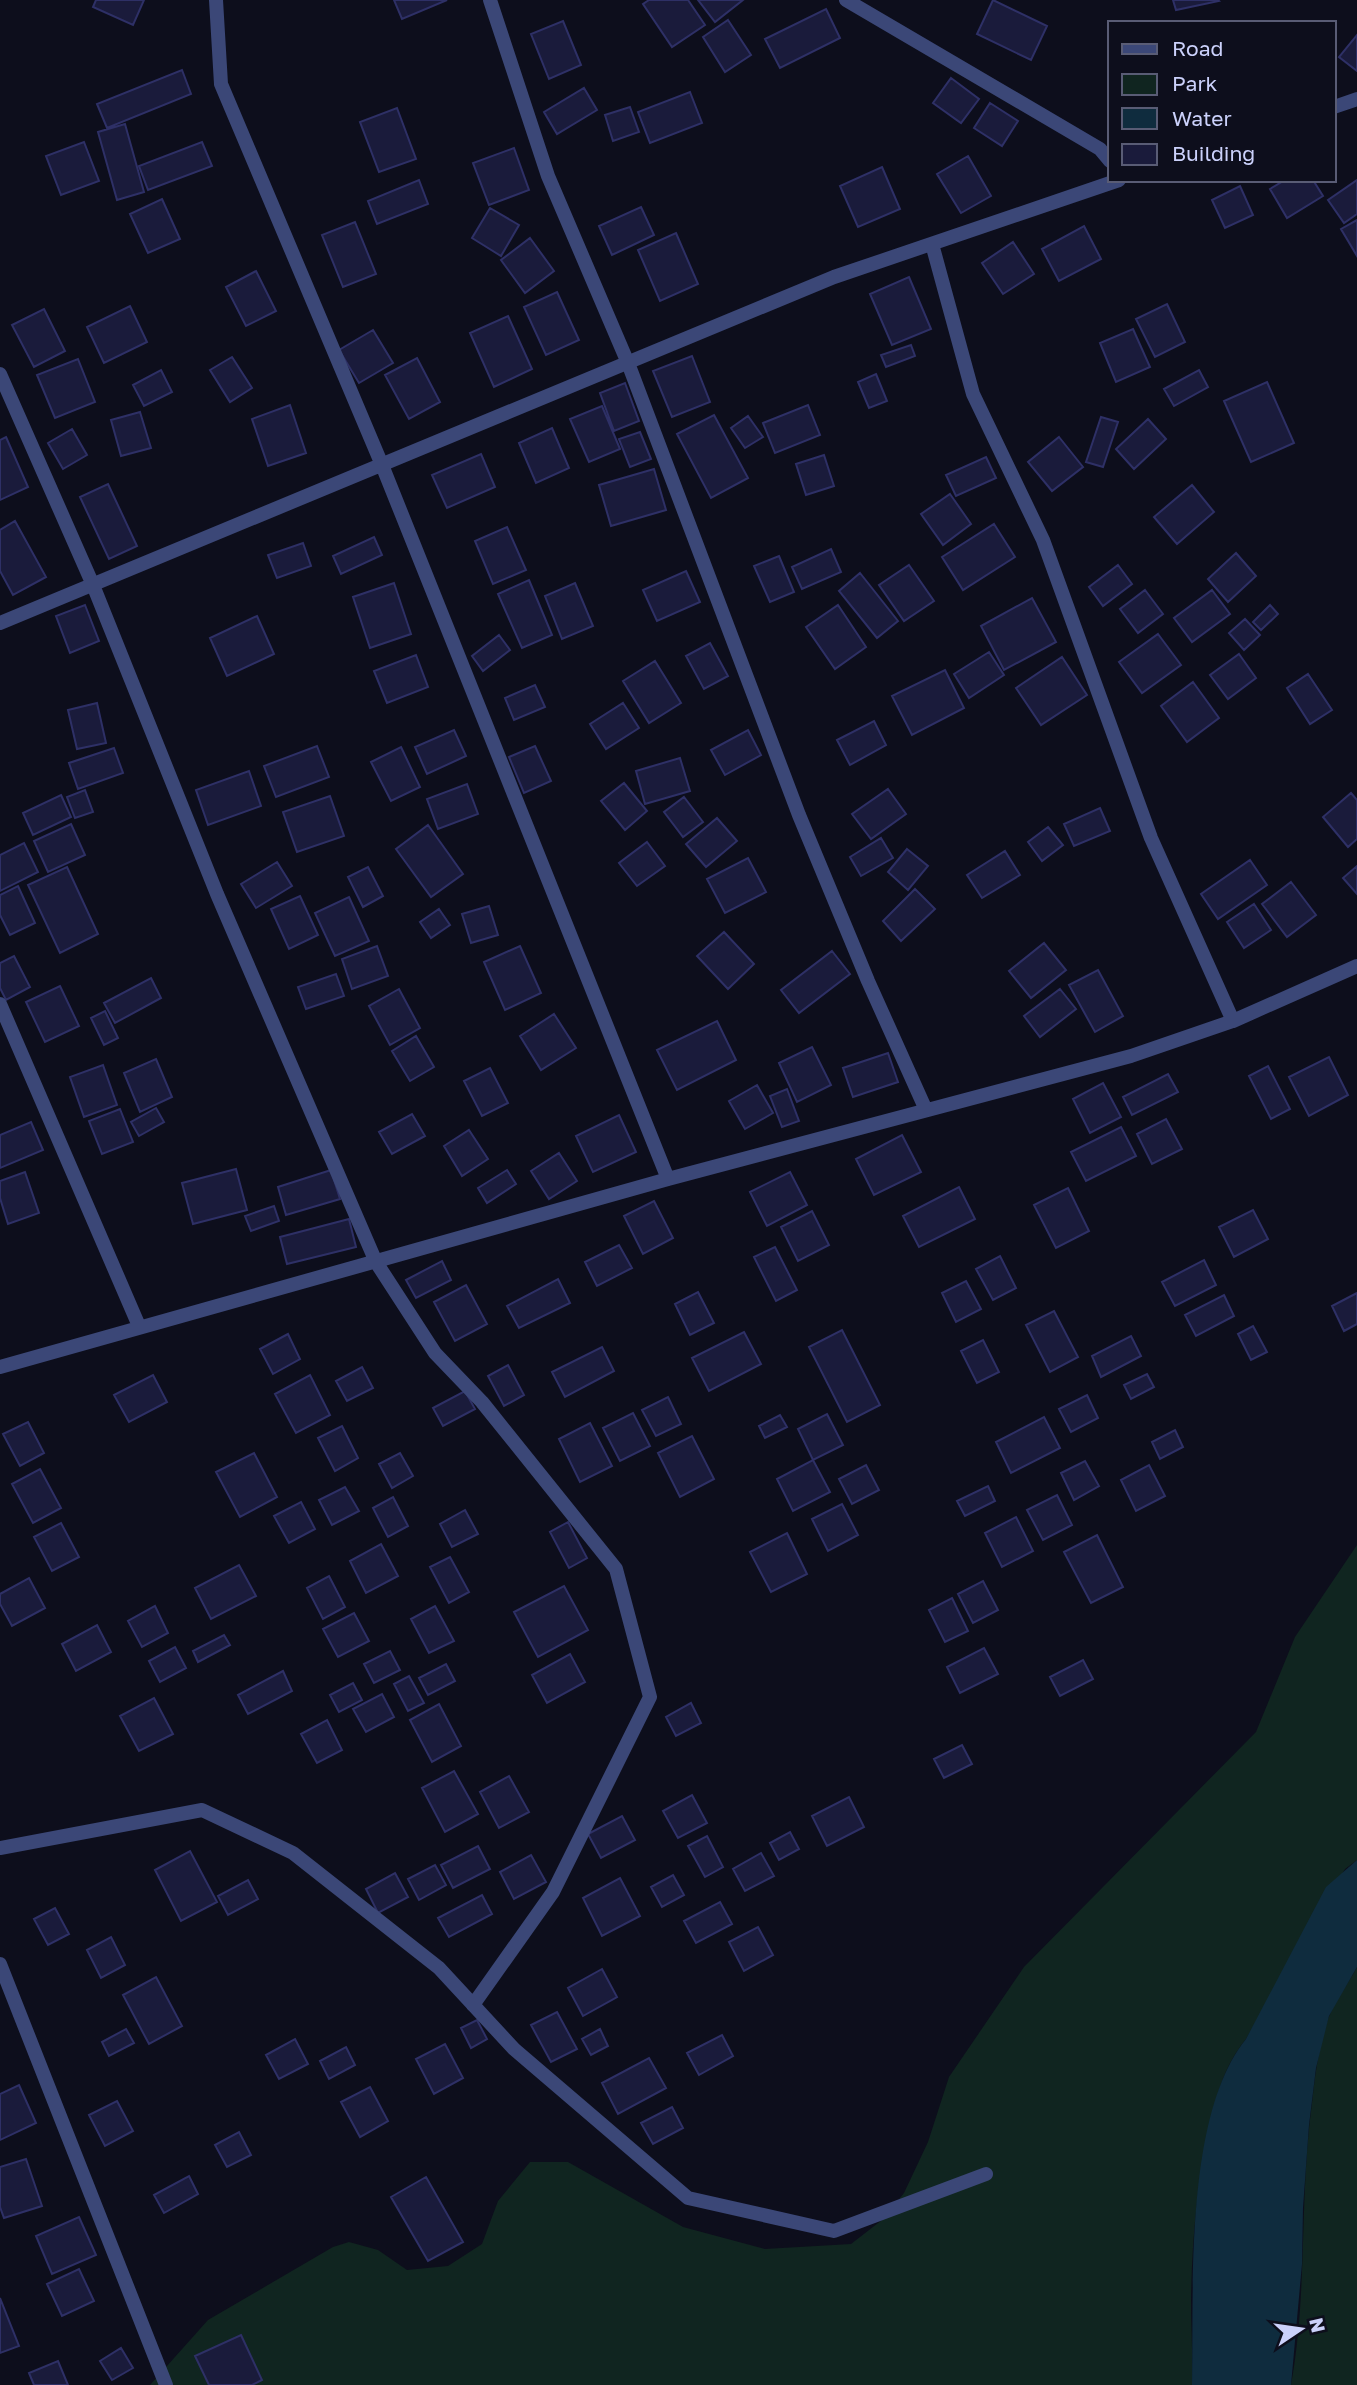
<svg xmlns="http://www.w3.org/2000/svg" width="1357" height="2385" font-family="'Golos Text',sans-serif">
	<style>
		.green { fill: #102520 }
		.water { fill: #0f2c3e }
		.building { fill: #1a1b3b; stroke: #2e3066; stroke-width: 2 }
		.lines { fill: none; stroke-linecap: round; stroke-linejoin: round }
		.street { stroke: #3b4777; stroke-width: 14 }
	</style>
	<rect width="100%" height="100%" fill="#0d0e1c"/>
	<path class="green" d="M1357,1545v315l-12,9 -99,170c-22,27 -29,55 -37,88 -12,56 -17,115 -18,172 0,29 2,57 1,86h-1042l58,-65 125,-73 16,-5 29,8 29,20 41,-4 34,-22 16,-43 32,-39h38l115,65 82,22 86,-5 31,-24 22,-27 24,-51 21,-65 75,-110 232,-235 39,-95z
		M1357,1967v418h-66c17,-93 8,-189 21,-282 3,-29 7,-57 16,-84 7,-18 20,-35 29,-52z"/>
	<path class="water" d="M1357,1860v107l-28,49 -13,52 -7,57 -6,83 -1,56 -11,121h-99c2,-95 -8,-270 54,-346l80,-152z"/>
	<path class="building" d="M96,0h48l-11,25 -40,-18z
		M394,0h53l-45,19z
		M649,0h39l17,25 -33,22 -29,-43z
		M698,0h45l-28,22z
		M993,0l54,26 -16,34 -54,-26z
		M1173,0h45l1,1 -43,9z
		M826,9l14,29 -60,30 -15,-29z
		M728,20l23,35 -26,17 -22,-35z
		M563,21l18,44 -32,14 -18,-45z
		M1357,35v36l-18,-14z
		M182,70l9,24 -84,34 -10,-24z
		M951,78l28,21 -18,24 -28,-20z
		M584,88l13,22 -40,24 -13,-22z
		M690,92l12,31 -52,20 -12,-31z
		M990,103l28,18 -16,25 -28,-18z
		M630,107l9,25 -26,9 -8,-26z
		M397,108l19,51 -37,13 -19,-50z
		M125,124l19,68 -27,8 -19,-68z
		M84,142l15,39 -38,14 -15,-39z
		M202,142l10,24 -64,24 -9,-24z
		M514,148l15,42 -40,15 -16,-42z
		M968,156l23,40 -30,17 -24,-39z
		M882,167l18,42 -42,18 -18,-41z
		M419,180l9,24 -51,20 -9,-23z
		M1285,180h28l10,16 -36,22 -17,-29z
		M1357,180v34l-13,9 -16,-23z
		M1240,186l13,29 -28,13 -13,-28z
		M162,199l18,40 -32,14 -18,-39z
		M641,207l13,28 -42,20 -13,-29z
		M490,208l29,17 -18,31 -29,-18z
		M1357,220v36l-16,-27z
		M355,222l21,52 -33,13 -21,-52z
		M1084,226l17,33 -42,22 -17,-32z
		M676,233l22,51 -38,17 -22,-51z
		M530,238l24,33 -29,22 -24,-33z
		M1013,242l21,32 -31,20 -21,-31z
		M256,271l20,40 -30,15 -20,-39z
		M909,277l22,52 -39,16 -22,-51z
		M557,292l22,48 -33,15 -22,-48z
		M1167,304l18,38 -30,15 -19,-38z
		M130,306l17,36 -43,21 -17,-36z
		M44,309l21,42 -31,16 -22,-42z
		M508,316l24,53 -38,18 -24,-54z
		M1133,329l17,38 -34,15 -16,-39z
		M373,330l20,33 -34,20 -20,-33z
		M911,345l4,11 -29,11 -5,-12z
		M692,356l18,46 -38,15 -19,-46z
		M232,357l20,31 -22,14 -20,-32z
		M417,358l23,44 -31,17 -24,-44z
		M78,359l17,43 -40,16 -18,-43z
		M161,370l11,22 -28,14 -11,-21z
		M1199,370l9,17 -34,19 -10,-17z
		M876,374l11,27 -18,7 -11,-26z
		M1267,382l27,61 -43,19 -27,-61z
		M625,383l14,38 -25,10 -14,-38z
		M290,405l16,48 -38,13 -16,-47z
		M808,405l12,30 -45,18 -12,-30z
		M602,406l18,43 -31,13 -19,-43z
		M140,412l11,36 -30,8 -10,-36z
		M714,415l34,63 -37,20 -34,-64z
		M748,416l15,21 -18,11 -14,-20z
		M1101,417l17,5 -15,45 -17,-5z
		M1148,419l18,20 -32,30 -18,-20z
		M552,428l17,40 -33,15 -17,-40z
		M72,429l15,26 -24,14 -15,-26z
		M640,432l11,27 -21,8 -11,-28z
		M6,437l22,50 -28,13v-60z
		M1059,437l24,30 -31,24 -24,-29z
		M481,454l14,33 -48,21 -15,-33z
		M824,455l10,31 -28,9 -10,-31z
		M986,457l10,21 -40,18 -10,-21z
		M654,469l12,41 -55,16 -12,-41z
		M108,484l29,62 -28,13 -29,-62z
		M1192,485l22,27 -37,32 -23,-27z
		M950,494l21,30 -28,21 -22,-31z
		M15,521l31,56 -33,18 -13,-24v-41z
		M994,524l21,33 -52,33 -21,-33z
		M507,527l19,43 -33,14 -18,-43z
		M374,537l8,18 -41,19 -8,-18z
		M303,543l8,23 -34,12 -9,-23z
		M831,549l10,23 -39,17 -10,-22z
		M1236,553l20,23 -28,26 -20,-23z
		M779,556l15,36 -24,10 -16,-36z
		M909,565l25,36 -30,20 -25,-36z
		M1118,565l14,19 -29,22 -14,-19z
		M686,571l14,31 -43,19 -14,-31z
		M860,573l38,48 -21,17 -38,-47z
		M529,580l23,55 -30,13 -24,-54z
		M394,583l17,51 -41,14 -17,-51z
		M575,583l18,43 -31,13 -17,-43z
		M1145,590l18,24 -25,19 -18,-24z
		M1212,590l18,24 -38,28 -18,-24z
		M1032,598l24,44 -52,28 -23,-44z
		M85,605l14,36 -29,12 -14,-37z
		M838,605l28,42 -31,22 -29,-42z
		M1270,605l8,9 -17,16 -8,-8z
		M257,616l17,38 -47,22 -17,-38z
		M1245,619l15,16 -16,15 -15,-17z
		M1158,634l23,31 -39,28 -23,-31z
		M499,635l11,15 -27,21 -11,-15z
		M710,643l18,33 -24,13 -18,-33z
		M989,652l15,23 -35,23 -15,-24z
		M1239,654l17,24 -28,21 -18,-24z
		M416,655l12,32 -41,16 -13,-32z
		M1062,657l25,38 -46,30 -25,-37z
		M655,661l26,42 -32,20 -26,-42z
		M945,670l19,38 -52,27 -20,-39z
		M1308,674l24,36 -22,14 -23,-36z
		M1193,682l26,36 -32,24 -26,-36z
		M535,685l10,22 -31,13 -9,-22z
		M97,703l9,40 -29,6 -9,-39z
		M623,703l16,25 -33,21 -16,-25z
		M874,721l12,24 -36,20 -13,-25z
		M454,730l12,26 -39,18 -12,-27z
		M748,730l13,25 -36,20 -14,-25z
		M317,746l12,31 -53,20 -12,-31z
		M535,746l16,35 -27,12 -15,-36z
		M401,747l19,40 -29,14 -20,-39z
		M114,748l9,25 -45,16 -9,-26z
		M680,758l10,33 -45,13 -9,-33z
		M249,771l12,35 -53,19 -12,-35z
		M624,783l23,28 -22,19 -24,-29z
		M467,784l11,30 -40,15 -11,-30z
		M888,789l18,25 -35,25 -19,-25z
		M85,790l8,22 -18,6 -8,-21z
		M1351,793l6,7v39l-9,8 -25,-30z
		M61,795l10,22 -38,18 -10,-22z
		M330,796l14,40 -47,16 -14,-40z
		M684,797l19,25 -20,15 -19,-25z
		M1100,808l10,23 -36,15 -10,-22z
		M717,818l20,23 -31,26 -20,-23z
		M71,824l14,31 -37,17 -14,-31z
		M428,825l35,49 -32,23 -35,-48z
		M1048,827l15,18 -21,16 -14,-19z
		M881,838l12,20 -32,18 -11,-19z
		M647,842l18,24 -28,20 -18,-23z
		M24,843l14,29 -38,19v-36z
		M907,849l21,17 -20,24 -20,-18z
		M1005,851l15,24 -38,23 -15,-23z
		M748,858l18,34 -41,21 -18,-34z
		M1250,860l17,25 -49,34 -17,-25z
		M277,862l15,24 -36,22 -15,-24z
		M1357,866v28l-14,-16z
		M67,867l31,67 -38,19 -32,-68z
		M368,867l15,29 -20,11 -15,-30z
		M1291,882l25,33 -29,22 -25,-33z
		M18,886l17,37 -25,12 -10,-20v-20z
		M915,889l20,20 -34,32 -18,-20z
		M300,896l18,39 -29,14 -18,-40z
		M349,897l20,44 -34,15 -20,-43z
		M1254,904l17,26 -27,18 -17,-26z
		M489,906l9,29 -27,8 -9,-29z
		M439,909l11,16 -19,13 -11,-16z
		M724,932l30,32 -26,25 -31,-33z
		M1044,943l22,27 -35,28 -22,-27z
		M377,946l11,30 -36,13 -10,-30z
		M520,946l21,47 -36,17 -21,-48z
		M832,951l18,23 -51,39 -18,-23z
		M14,956l16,31 -24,13 -6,-12v-25z
		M1098,970l25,46 -28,16 -26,-47z
		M336,974l8,22 -38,13 -8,-22z
		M151,978l10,20 -46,25 -11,-20z
		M60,986l19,40 -34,16 -19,-40z
		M399,989l21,39 -30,17 -21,-39z
		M1060,989l16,20 -36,28 -16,-21z
		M105,1011l13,27 -14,7 -13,-27z
		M554,1014l22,34 -35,22 -21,-34z
		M717,1021l19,39 -59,30 -20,-40z
		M416,1036l18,31 -24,14 -18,-30z
		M812,1047l19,38 -34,17 -18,-39z
		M888,1053l10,29 -45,15 -10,-29z
		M1329,1057l19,38 -39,21 -20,-39z
		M156,1059l16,38 -32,15 -16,-39z
		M103,1065l14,40 -33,12 -14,-40z
		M1268,1066l22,43 -19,10 -22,-43z
		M490,1068l18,35 -26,13 -18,-35z
		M1168,1074l10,18 -46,23 -9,-18z
		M1103,1083l18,34 -31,16 -17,-34z
		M757,1085l16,28 -28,16 -16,-28z
		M787,1089l12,32 -17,6 -12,-31z
		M156,1108l8,14 -25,14 -8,-14z
		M120,1109l13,33 -31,12 -13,-33z
		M412,1114l13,22 -33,18 -13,-22z
		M619,1115l17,37 -43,20 -17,-36z
		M1166,1119l16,30 -30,15 -15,-30z
		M31,1122l12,28 -43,18v-33z
		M1121,1127l15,29 -50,25 -15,-29z
		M469,1130l19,29 -26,17 -18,-30z
		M902,1135l19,37 -47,23 -18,-36z
		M559,1153l18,28 -28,18 -18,-28z
		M236,1169l11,41 -54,14 -11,-41z
		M331,1170l9,29 -54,16 -8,-28z
		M507,1170l9,14 -29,19 -9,-15z
		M25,1172l14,41 -31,11 -8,-26v-17z
		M790,1172l17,33 -40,21 -17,-34z
		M959,1187l16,32 -56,28 -16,-31z
		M1068,1188l21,43 -33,17 -22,-43z
		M654,1201l19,37 -30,16 -19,-38z
		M274,1206l5,15 -28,10 -6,-15z
		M1253,1210l15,29 -34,18 -15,-30z
		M812,1211l17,34 -31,16 -17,-34z
		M349,1219l7,28 -69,17 -7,-27z
		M619,1245l13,23 -35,18 -12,-24z
		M775,1247l22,43 -21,11 -22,-44z
		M1000,1256l16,32 -23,12 -17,-31z
		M1204,1260l12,25 -41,21 -13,-24z
		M442,1261l9,19 -35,18 -10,-18z
		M558,1279l12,24 -51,25 -12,-22z
		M966,1281l15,28 -25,13 -14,-29z
		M466,1285l21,39 -32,17 -21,-39z
		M698,1292l16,31 -24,12 -15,-31z
		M1357,1293v31l-13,7 -12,-25z
		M1224,1295l10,21 -38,20 -11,-21z
		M1054,1311l24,46 -28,15 -24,-47z
		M1253,1326l14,26 -16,8 -13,-26z
		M842,1330l38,75 -33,17 -38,-75z
		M744,1332l17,32 -52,27 -17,-33z
		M288,1334l12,25 -27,15 -13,-25z
		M1131,1336l10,20 -40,21 -9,-21z
		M983,1340l16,32 -22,11 -16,-32z
		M602,1347l12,24 -49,26 -13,-25z
		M508,1365l16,30 -20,11 -16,-30z
		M362,1367l11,21 -26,13 -11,-20z
		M1147,1374l7,13 -23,12 -7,-14z
		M153,1375l14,27 -38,20 -15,-27z
		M310,1375l20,40 -34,18 -21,-39z
		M465,1391l10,18 -32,17 -10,-18z
		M1087,1395l11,23 -27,14 -12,-23z
		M668,1397l13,27 -25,12 -14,-26z
		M633,1413l17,33 -30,15 -17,-33z
		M827,1414l16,31 -30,15 -15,-31z
		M780,1415l7,12 -22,11 -6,-12z
		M1044,1417l16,31 -49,25 -15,-31z
		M28,1422l16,31 -24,13 -17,-32z
		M590,1423l22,43 -32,16 -21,-43z
		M342,1426l16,32 -23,13 -17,-33z
		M1175,1430l8,17 -23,12 -8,-17z
		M692,1436l22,43 -34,18 -22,-44z
		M254,1453l23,44 -37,20 -24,-45z
		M400,1453l13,23 -21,12 -13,-24z
		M813,1460l17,32 -37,19 -16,-32z
		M1085,1461l14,25 -25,14 -13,-27z
		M866,1465l13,25 -27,14 -13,-25z
		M1149,1465l16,31 -29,15 -15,-31z
		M40,1469l21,39 -28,15 -21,-39z
		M988,1486l7,15 -30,15 -8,-15z
		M345,1487l14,24 -27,14 -13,-25z
		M1057,1495l15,30 -29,15 -16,-30z
		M393,1497l15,29 -20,11 -15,-29z
		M301,1502l14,27 -26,14 -15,-27z
		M842,1504l16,31 -30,16 -16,-32z
		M465,1510l13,24 -26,13 -12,-23z
		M1016,1517l17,34 -31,16 -17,-34z
		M568,1522l19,36 -18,10 -19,-36z
		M61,1523l18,34 -27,14 -18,-34z
		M787,1533l20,41 -36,18 -21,-40z
		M1097,1535l26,52 -32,16 -27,-51z
		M381,1544l17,32 -32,17 -16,-32z
		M450,1557l19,35 -20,11 -19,-36z
		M239,1565l17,31 -45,23 -16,-31z
		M329,1576l16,31 -22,12 -16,-31z
		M29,1578l16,30 -33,18 -12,-22v-10z
		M983,1581l15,29 -25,13 -15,-29z
		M564,1586l24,44 -50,27 -24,-45z
		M952,1598l16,33 -23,11 -16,-32z
		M155,1606l13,27 -26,14 -14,-26z
		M435,1606l19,35 -25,12 -18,-34z
		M354,1613l15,28 -31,16 -15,-28z
		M97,1625l14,27 -35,19 -14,-27z
		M224,1635l6,10 -32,17 -5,-11z
		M175,1647l11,21 -26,14 -11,-21z
		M984,1648l14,26 -38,19 -13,-26z
		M390,1651l10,19 -26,13 -10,-19z
		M570,1654l15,28 -38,21 -15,-28z
		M1083,1660l10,19 -33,17 -10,-19z
		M446,1664l9,17 -27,14 -9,-17z
		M283,1671l9,20 -44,23 -10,-19z
		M409,1676l15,27 -16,8 -14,-27z
		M353,1683l9,17 -23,12 -9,-17z
		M382,1694l12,23 -28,15 -13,-23z
		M154,1698l19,36 -34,17 -19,-35z
		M691,1703l10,20 -25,13 -10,-19z
		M439,1704l22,42 -29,16 -22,-42z
		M327,1720l15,30 -25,13 -16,-29z
		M962,1745l10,19 -28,14 -10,-19z
		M454,1771l24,43 -33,18 -23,-44z
		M509,1776l20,36 -30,16 -19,-36z
		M692,1795l15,28 -29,15 -15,-27z
		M849,1797l15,30 -37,19 -15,-30z
		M622,1816l13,24 -34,18 -13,-24z
		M790,1832l9,17 -20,11 -9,-17z
		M707,1836l16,31 -18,10 -17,-31z
		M478,1846l12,23 -37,19 -12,-23z
		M190,1851l27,51 -36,19 -26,-51z
		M761,1853l13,23 -29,15 -12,-22z
		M531,1855l15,27 -32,17 -14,-27z
		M435,1865l11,20 -27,15 -11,-21z
		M395,1873l13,24 -30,16 -12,-24z
		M673,1875l11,20 -22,12 -11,-20z
		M620,1878l20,38 -38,20 -19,-38z
		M248,1880l10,19 -30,16 -10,-19z
		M482,1895l10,19 -43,23 -11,-19z
		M720,1902l12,22 -36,19 -12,-22z
		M55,1908l14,26 -21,11 -14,-26z
		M758,1927l15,28 -29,16 -15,-29z
		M111,1937l14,28 -24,13 -14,-28z
		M602,1969l15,28 -34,19 -15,-28z
		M156,1977l26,49 -33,18 -26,-49z
		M557,2012l20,37 -26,13 -20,-37z
		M477,2020l10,19 -16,9 -10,-20z
		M126,2029l8,14 -25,13 -7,-14z
		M600,2029l8,17 -17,9 -9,-16z
		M722,2035l11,21 -34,19 -12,-22z
		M295,2039l13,25 -29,15 -13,-24z
		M445,2044l18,34 -29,16 -18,-35z
		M346,2047l9,18 -26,14 -9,-18z
		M649,2058l17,30 -48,26 -16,-31z
		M19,2085l17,38 -36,17v-46z
		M370,2087l18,34 -28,16 -19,-35z
		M117,2101l16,30 -28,15 -16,-31z
		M672,2107l11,21 -30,16 -12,-21z
		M239,2132l12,23 -24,12 -12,-22z
		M26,2159l16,47 -38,12 -4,-11v-40z
		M189,2176l9,18 -34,19 -10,-18z
		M426,2177l37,65 -35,19 -37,-64z
		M79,2217l17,38 -44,19 -16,-38z
		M79,2269l15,32 -32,15 -15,-32z
		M0,2298l19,48 -19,7z
		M241,2335l21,45 -10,5h-43l-14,-29z
		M121,2348l12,20 -21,12 -12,-19z
		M58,2361l10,24h-34l-5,-12z"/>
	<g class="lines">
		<path class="street" d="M216,0l5,84 161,381 286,714
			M490,0l58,176 80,187 171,452 69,166 58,129
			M846,0l254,149 10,12
			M1334,107l23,-8
			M932,244l41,150 70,146 108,298 82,183
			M0,374l93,211 124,309 159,368 59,91 47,49 134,167 34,128 -97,195 -80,113
			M0,623l834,-346 285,-97
			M0,1004l139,322
			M0,1367l668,-188 463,-123 102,-35 124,-55
			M0,1848l202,-38 91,43 146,115 75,81 174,149 146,33 152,-57
			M0,1964l166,421"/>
	</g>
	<rect x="1108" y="21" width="228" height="161" fill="#0d0e1c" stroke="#595c75" stroke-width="2"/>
	<rect x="1122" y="44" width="35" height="10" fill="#3b4777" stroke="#595c75" stroke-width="2"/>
	<text x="1172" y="56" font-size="21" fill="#cbd1fb">Road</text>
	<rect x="1122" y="74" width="35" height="21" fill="#102520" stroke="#595c75" stroke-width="2"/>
	<text x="1172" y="91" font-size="21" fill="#cbd1fb">Park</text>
	<rect x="1122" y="108" width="35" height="21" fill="#0f2c3e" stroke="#595c75" stroke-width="2"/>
	<text x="1172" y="126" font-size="21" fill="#cbd1fb">Water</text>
	<rect x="1122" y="144" width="35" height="21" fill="#1a1b3b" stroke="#595c75" stroke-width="2"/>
	<text x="1172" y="161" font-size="21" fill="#cbd1fb">Building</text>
	<g transform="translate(1301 2329) rotate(77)" stroke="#0d0e1c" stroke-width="5" paint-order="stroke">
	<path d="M0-5L12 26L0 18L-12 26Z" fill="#cbd1fb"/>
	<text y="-10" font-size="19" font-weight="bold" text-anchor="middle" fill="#cbd1fb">N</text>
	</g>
</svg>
